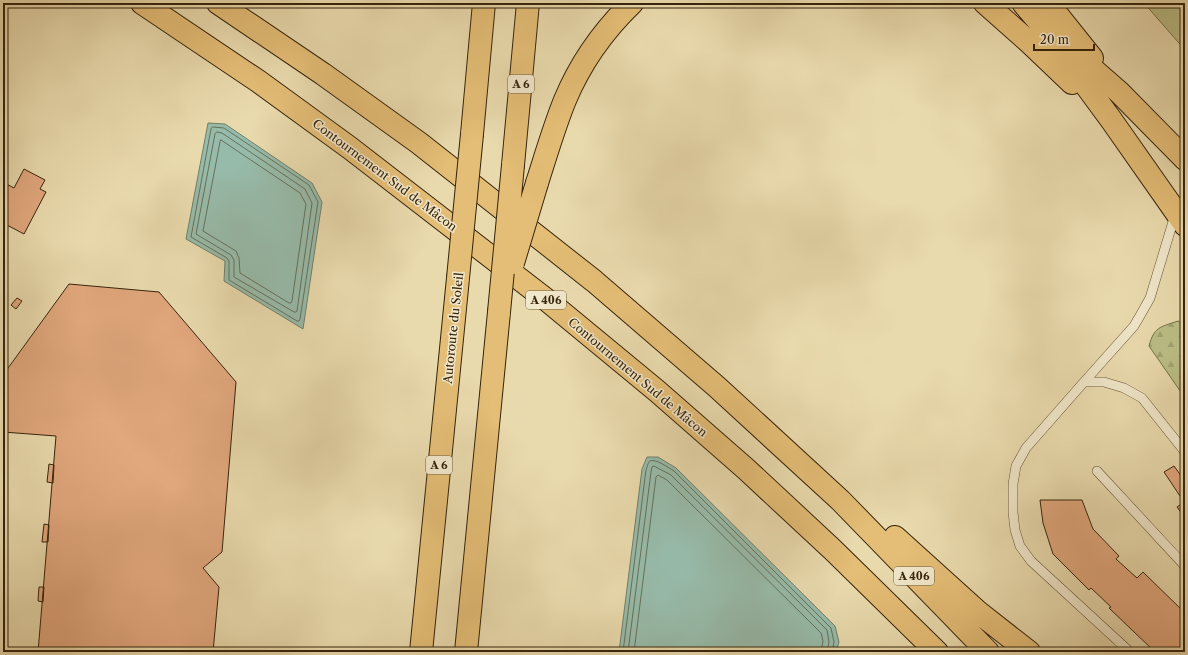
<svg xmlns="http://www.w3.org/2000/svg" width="1188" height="655" font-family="'Libre Caslon Text',serif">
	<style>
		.green { fill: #bbbe86; stroke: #787148 }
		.forest { fill: url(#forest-firs); stroke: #787148 }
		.water { fill: #97bbaa; stroke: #707f6a }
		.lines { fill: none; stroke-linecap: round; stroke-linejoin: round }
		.shore { stroke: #66705a; stroke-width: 1 }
		.building { fill: #e1a77d; stroke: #36240b }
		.service-casing { stroke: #635234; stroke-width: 10 }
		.motorway-casing { stroke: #36240b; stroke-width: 24 }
		.service { stroke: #f1e7ca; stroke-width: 9 }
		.motorway { stroke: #e4bd76; stroke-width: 22 }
		.motorway-bridge-casing { stroke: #36240b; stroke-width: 24; stroke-linecap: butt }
		.motorway-bridge { stroke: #e4bd76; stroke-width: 22 }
		.labels { text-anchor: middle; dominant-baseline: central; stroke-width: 3; stroke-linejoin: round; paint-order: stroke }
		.shield { fill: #f1e7ca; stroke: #6e5e44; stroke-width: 1 }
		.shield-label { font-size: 11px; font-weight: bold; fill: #36240b }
		.street-label { font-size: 12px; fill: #36240b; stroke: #f1e7ca }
	</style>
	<defs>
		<pattern id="forest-firs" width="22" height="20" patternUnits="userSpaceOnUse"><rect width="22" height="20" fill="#bbbe86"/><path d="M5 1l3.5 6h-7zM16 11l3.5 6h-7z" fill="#a1a372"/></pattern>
	</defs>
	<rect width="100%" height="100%" fill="#e9daad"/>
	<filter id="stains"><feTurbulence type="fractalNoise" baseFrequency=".005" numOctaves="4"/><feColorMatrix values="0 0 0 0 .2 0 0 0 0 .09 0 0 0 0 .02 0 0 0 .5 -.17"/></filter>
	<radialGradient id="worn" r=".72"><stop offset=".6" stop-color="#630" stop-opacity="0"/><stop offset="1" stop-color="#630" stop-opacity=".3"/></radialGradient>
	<path class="green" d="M1144,3h41v47z"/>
	<path class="forest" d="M1178,321l7,4v73l-36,-52c5,-19 11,-19 29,-25z"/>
	<path class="water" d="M208,123l17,1 87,59 10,19 -19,127 -79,-48 1,-20 -39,-22z
		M647,457h11l18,11 159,158 4,16 -3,10h-217l23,-183z"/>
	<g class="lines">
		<path class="shore" d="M213,127l11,1 85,57 9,17 -18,117 -1,2h-2l-68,-41v-19l-2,-3 -36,-21 20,-108z
			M217,132l5,1 83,56 7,14 -15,108 -1,1h-2l-60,-35v-17l-3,-5 -35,-21 19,-100z
			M221,140l79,53 6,11 -14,97 -1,2h-2l-49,-30 -1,-15 -3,-7 -33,-20 17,-89z
			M623,652l23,-182c1,-2 2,-8 4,-9 5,-3 19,7 24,10l157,157 3,14 -2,10
			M628,652l23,-180 1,-5 2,-1 17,9 156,155 2,12 -2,10
			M634,652l22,-175 2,-2 9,5 154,153 2,8 -2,11"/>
	</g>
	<path class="building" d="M24,169l21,11 -5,9 6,3 -22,42 -21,-11v-41l11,6z
		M69,284l90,8 77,90 -14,170 -19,16 16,19 -6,65h-175l18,-216 -53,-4v-57z
		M17,298l5,3 -6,8 -5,-4z
		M49,464l5,1 -1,18 -6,-1z
		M1174,466l11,15v37l-8,-11 7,-5 -20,-30z
		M1040,500h42l11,29 26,27 -3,3 21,19 6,-6 42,41v39h-30l-46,-44 2,-1 -20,-19 -2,2 -36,-36 -10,-31z
		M44,524l5,1 -1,17h-6z
		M39,587h5l-1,15 -5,-1z"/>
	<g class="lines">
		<defs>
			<path id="service" d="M1084,382l50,-56 7,-12 9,-16 25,-83
				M1097,471l88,95
				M1130,652l-99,-91 -11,-15 -5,-16 -2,-18v-28l3,-18 10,-18 58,-66h20l20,6 18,10 43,54"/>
			<path id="motorway" d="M142,3l116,78 92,67 198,153 109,90 89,78 87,81 104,102
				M218,3l105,71 96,69 175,138 123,106 123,113 148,152
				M985,3l44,39 43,41
				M1023,3l17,20 72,98 73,104
				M1048,3l44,55
				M1071,50l48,42 66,67
				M472,134l12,-131
				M513,165l15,-162
				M537,183c9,-28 17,-56 28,-83 15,-36 39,-70 67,-97
				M895,537l83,75 51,40
				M421,652l37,-374
				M466,652l33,-340"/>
		</defs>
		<use href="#service" class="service-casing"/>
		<use href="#motorway" class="motorway-casing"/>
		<use href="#service" class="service"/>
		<use href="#motorway" class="motorway"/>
		<defs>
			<path id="motorway-bridge" d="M513,263l24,-80
				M458,278l14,-144
				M499,312l14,-147"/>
		</defs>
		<use href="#motorway-bridge" class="motorway-bridge-casing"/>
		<use href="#motorway-bridge" class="motorway-bridge"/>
	</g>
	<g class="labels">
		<g class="shield">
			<rect x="508" y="75" width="26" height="18" rx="3"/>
			<rect x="526" y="291" width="40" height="18" rx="3"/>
			<rect x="426" y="456" width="26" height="18" rx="3"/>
			<rect x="894" y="567" width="40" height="18" rx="3"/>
		</g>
		<g class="shield-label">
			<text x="521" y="84">A 6</text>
			<text x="546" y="300">A 406</text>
			<text x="439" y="465">A 6</text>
			<text x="914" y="576">A 406</text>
		</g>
		<g class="street-label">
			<text transform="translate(385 175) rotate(37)">Contournement Sud de Mâcon</text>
			<text transform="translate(453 328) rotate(-84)">Autoroute du Soleil</text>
			<text transform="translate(638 377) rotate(40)">Contournement Sud de Mâcon</text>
		</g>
	</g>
	<rect width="1188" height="655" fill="none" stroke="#e9daad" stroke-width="16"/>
	<rect x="4" y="4" width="1180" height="647" fill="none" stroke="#36240b" stroke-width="2"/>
	<rect x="8" y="8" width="1172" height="639" fill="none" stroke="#36240b"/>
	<path d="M1034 44v6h60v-6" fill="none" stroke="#36240b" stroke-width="2"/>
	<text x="1040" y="44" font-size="12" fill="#36240b" stroke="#f1e7ca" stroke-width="3" paint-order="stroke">20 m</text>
	<rect width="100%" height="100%" filter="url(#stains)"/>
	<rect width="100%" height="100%" fill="url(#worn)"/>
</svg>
